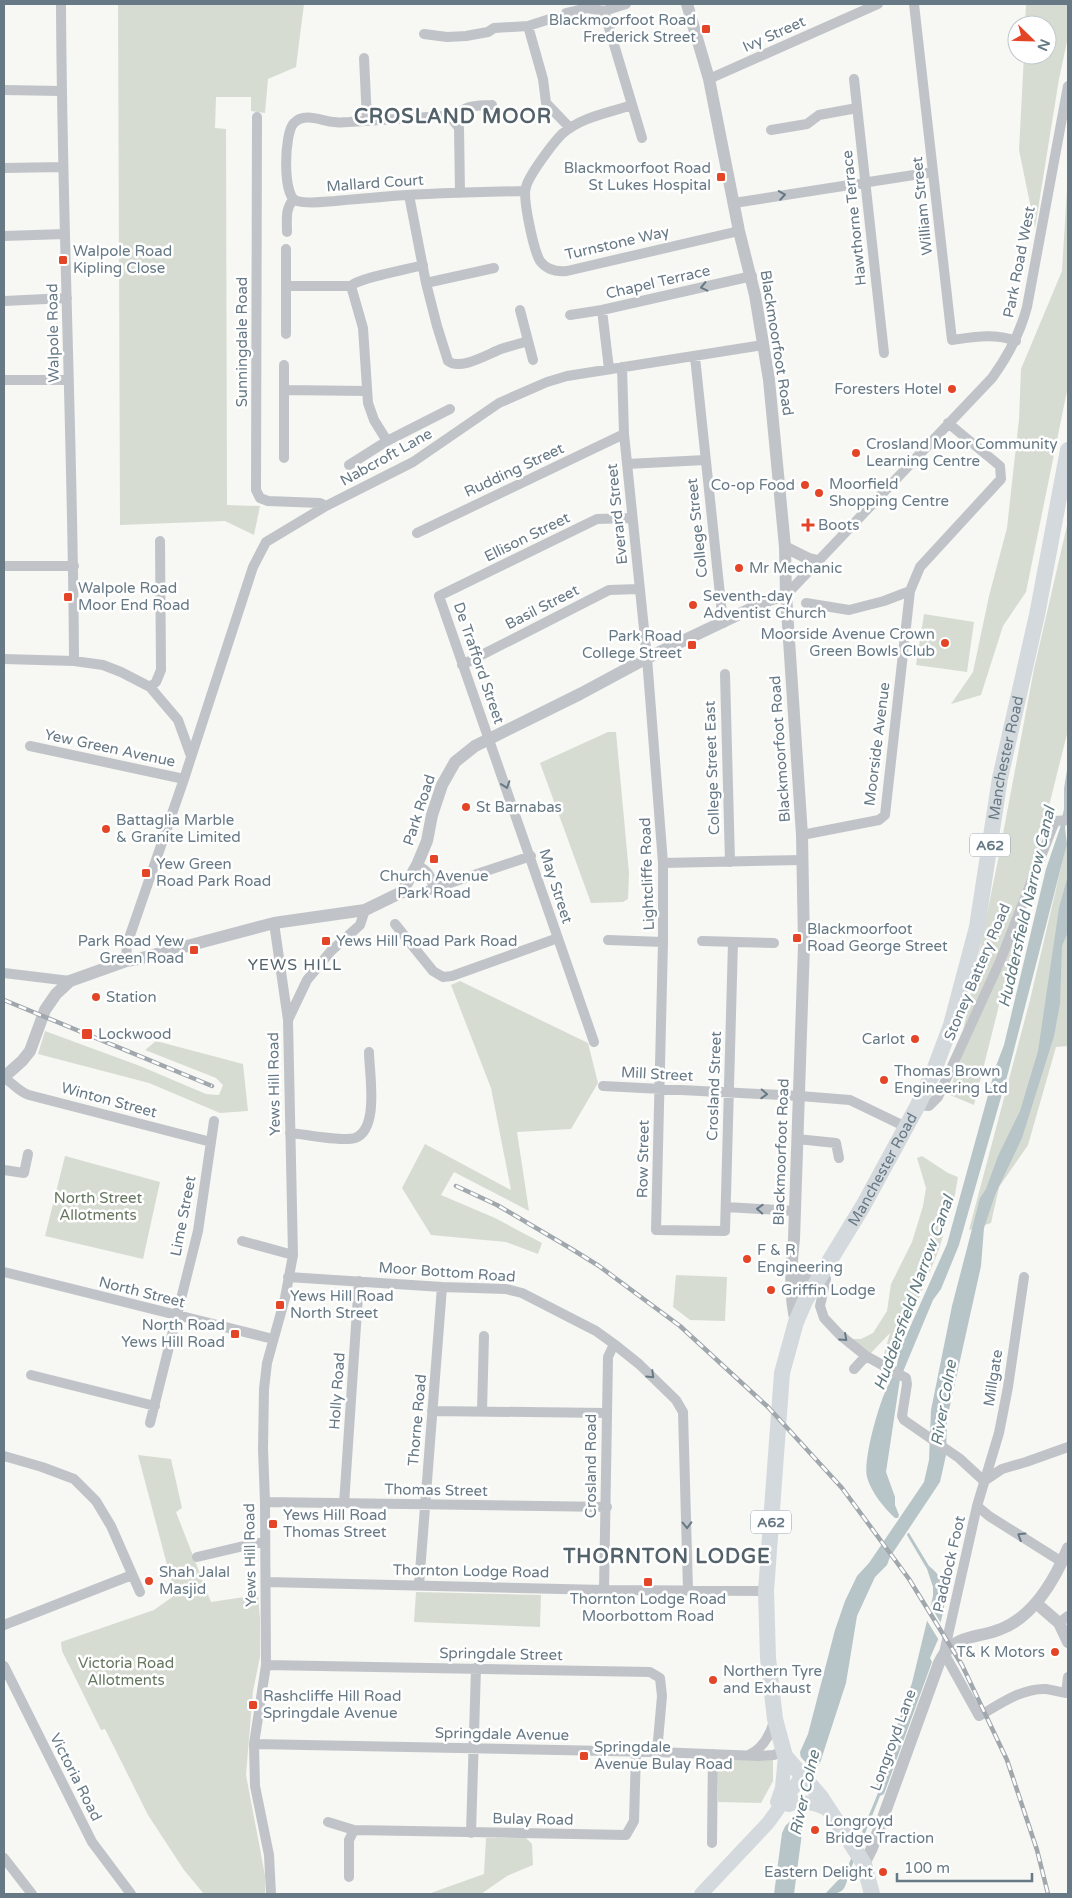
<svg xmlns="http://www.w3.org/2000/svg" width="1072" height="1898" font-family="'Varela Round',sans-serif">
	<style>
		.green { fill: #d7dcd3 }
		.water { fill: #b7c5c8 }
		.pier { fill: #f7f7f3 }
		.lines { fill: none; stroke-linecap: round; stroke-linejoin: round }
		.minor { stroke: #c0c4c8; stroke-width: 10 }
		.tertiary { stroke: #c0c4c8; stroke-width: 12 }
		.secondary { stroke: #d4d9dd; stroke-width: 14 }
		.primary { stroke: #d4d9dd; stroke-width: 16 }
		.rail-casing { stroke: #a1a8ad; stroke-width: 4.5 }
		.rail { stroke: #fff; stroke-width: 2.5; stroke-dasharray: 8; stroke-linecap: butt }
		.oneway { stroke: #667985 }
		.poi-dot { fill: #e44526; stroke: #fff; stroke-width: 2 }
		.labels { text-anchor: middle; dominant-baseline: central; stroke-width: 5; stroke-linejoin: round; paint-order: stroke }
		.shield { fill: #fff; stroke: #94a1aa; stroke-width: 1 }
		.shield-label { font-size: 14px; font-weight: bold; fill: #667985 }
		.poi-label { font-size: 15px; fill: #667985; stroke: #fff; text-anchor: start }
		.street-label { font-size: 15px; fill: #667985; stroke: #fff }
		.park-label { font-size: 15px; fill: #667760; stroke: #fff }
		.water-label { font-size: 16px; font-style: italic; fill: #617b81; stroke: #fff }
		.neighbourhood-label { font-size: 16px; letter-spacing: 1px; fill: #53626a; stroke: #fff }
		.district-label { font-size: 20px; font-weight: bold; letter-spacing: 1px; fill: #53626a; stroke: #fff }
	</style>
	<rect width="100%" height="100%" fill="#f7f7f3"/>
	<path class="green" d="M118,4h186l-8,63 -28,12 -3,34 -14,-2v-14h-35l-1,31 11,1 1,376 33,1 -6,29 -29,-14 -105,4z
		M1026,4h42v33l-9,42 -24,149 -16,-78 5,-95h23v-30h-22z
		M1068,187v199l-42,206 -23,34 -22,69 -30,9 22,-32 16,-76 18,-68 12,-109 2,-50 41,-98 5,-82z
		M1068,521v209l-94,375 -24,-10 49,-240 35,-186z
		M924,614l50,8 -7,50 -51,-7z
		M608,732h8l13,141 -1,26 -5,3 -32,1 -51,-140z
		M1068,838v208l-12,1 -28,98 -29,42 -8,36 -22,7 61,-230z
		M460,981l128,62 10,40 -27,46 -54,3 12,79 -75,-39 -13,23 54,23 47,25 -4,11 -32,-12 -75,-7 -29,-47 23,-44 86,46 -20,-102 -40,-103z
		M45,1031l95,35 66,28 13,1 4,-10 -7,-7 -71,-28 11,-9 87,23 5,47 -28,2 -71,-30 -111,-29z
		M65,1156l95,26 -17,77 -98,-23z
		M922,1156l26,17 10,4 -4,23 -16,52 -47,113 -9,-4 8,-28 -20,21 -18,-15h9l12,-6 14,-22 4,-27 21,-42 11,-36 3,-18 -9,-30z
		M676,1275l51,2 -2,44 -35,-1 -17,-13z
		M138,1455l33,4 11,49 -6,4 35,90 47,-7 2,23v39l-7,34 -7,84 15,79 4,22v18h-61l-20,-24 -36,-55 -43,-86 -4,1 -39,-79 -1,-9 93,-32 21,-15z
		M416,1592l125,3 -1,32 -126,-5z
		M718,1759h55v22l-12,22 -43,-1z
		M486,1838h40l6,6 1,21 -26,11 -26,18h-53l56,-20z"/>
	<path class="water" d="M1068,764v49l-3,15 2,16 -59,229 -34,119 -15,53 -18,44 -8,11 -33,79 -14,93 9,25v8l4,10 -1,3h-3c-11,-10 -24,-26 -28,-41 -4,-17 11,-70 19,-87 5,-11 13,-23 12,-36l49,-110 49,-178 8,-21 42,-176 14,-41 4,-19v-21z
		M1068,875v57l-6,14 -2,58 -6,32 -32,102 -27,57 -11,33 -3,38 -34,153 -1,36 -6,27 -50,75 -3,8 -12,12 -18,39 -11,67 -26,80 -6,8 -13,50 1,12 -8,61h-20l8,-61 8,-17 11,-56 -1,-8 8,-18 27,-104 10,-29 12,-25 12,-13 55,-81 5,-22 2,-50 21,-104 28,-108 6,-9 12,-33 22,-45 18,-60 21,-143z
		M908,1533h1l20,33c23,17 16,42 9,65l2,4 -10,23 2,4 -48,132 -4,2 -32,80c-3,16 -7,18 -23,18l17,-18 6,-10 30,-73 -3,-4 37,-106 21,-87v-9l-6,-18 -20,-34z"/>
	<path class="pier" d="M929,1603l13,22 -1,6 2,5 -3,6 -14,-23z
		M799,1755l17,19 -11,41h-8l-13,12 9,-26z"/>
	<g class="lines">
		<path class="minor" d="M61,4c1,219 12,438 13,657
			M914,4l38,336c22,-3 42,-7 64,1
			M604,11l38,127
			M566,13l21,-5 17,3 22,-7
			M528,26l15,53 3,24 24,25
			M424,34l23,3 19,-1 22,-4 6,-4 34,-2 28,-9
			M364,58l3,62
			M709,79l169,-75
			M854,79l30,274
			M4,90l57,1
			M632,105c-24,8 -51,12 -70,29 -9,9 -33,41 -36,53 -4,11 8,64 14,74 7,9 17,11 27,10l172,-40
			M257,117l-1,373 4,8 8,3 52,2 6,3
			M453,120c11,-16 21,-14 39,-15
			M771,130l36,-6 12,-9 38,-7
			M4,168l59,-1
			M460,193l-1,-65 -6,-8 -9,-4 -95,6c-5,0 -10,1 -15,0 -12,-1 -30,-10 -40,1 -10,9 -12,75 3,78 12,3 25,1 38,0 19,-2 38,-3 57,-5 44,-3 88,-4 133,-5
			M409,195l17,88 11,43 11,35c12,10 40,-7 53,-12 9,-3 18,-5 27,-8
			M734,203l199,-31
			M287,232c0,-12 -2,-23 6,-32
			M4,236l61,-2
			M286,249v85
			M426,283l68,-15
			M286,286h65
			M4,301l63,-3
			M520,310l13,50
			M602,310l7,59
			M570,315l32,-5 150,-34
			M695,357l28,266
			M622,367l2,67 23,224 16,205v79l-7,288 69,1 8,-289
			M4,380h65
			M284,390l82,1
			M387,441l-13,-21 -6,-17 -5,-75 -12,-42c7,-8 59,-17 72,-21
			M284,458v-93
			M627,464l78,-4
			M349,465l38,-24 63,-32
			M417,533l207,-99
			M4,566h70
			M786,595l206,-217c16,-22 28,-44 35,-71l41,-221
			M806,603l43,7 35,-9 26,-10
			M4,659l70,2 29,4 18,7 29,15 28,33 13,36
			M462,665l147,-75 30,-1
			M725,674l5,188
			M150,687l6,-5 5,-12 -1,-129
			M30,746l154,33
			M802,835l77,-15 6,-5 25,-224 10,-24 81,-88 -1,-13 -52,-43
			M663,863l139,-3
			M417,865c11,6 15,11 16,24
			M402,892l12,3 117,-39
			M274,923l14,97
			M395,924l38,47 10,6 9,-1 106,-38
			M608,940l55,2
			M702,941l72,2
			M126,961l1,-17 57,-165 69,-212 13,-25 60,-36 87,-44 86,-59 48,-21 20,-6 196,-31
			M4,973l66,8
			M594,1042l-155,-446 158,-77 34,-1
			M4,1078c9,5 15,14 25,17l182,47
			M603,1086l197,10 50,4 56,27
			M918,1105l11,1 9,-9 63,-138 52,-133 3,-5 12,-1
			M290,1133c14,1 53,9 65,5 25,-9 14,-66 14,-86
			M797,1139l39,4 3,15
			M4,1170l20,3 4,-19
			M726,1207l69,4
			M242,1241l51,14
			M4,1272l269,67
			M822,1272l4,7 -6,27 4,12 16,17 26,21 40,22 1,6 -5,32 2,4 55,38 25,23
			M288,1277l154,10 64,2 16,4 74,38 18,13 25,20 37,36 7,12 5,178
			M1024,1277l-16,110 -9,46 -22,73 -33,147 35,63c20,-11 42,-28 67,-27 6,1 13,3 20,4l2,-16
			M854,1369l12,-13
			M31,1375l124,31
			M432,1411l174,2
			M482,1411l2,-75
			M150,1423l48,-192 16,-110
			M4,1456l38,11 32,12 22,22 15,25 29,66
			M984,1481l18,-12 24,-7 42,-15
			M265,1502l342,5
			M344,1504l15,-223
			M977,1506l12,10 73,46
			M197,1557l68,-16
			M266,1582l338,8 162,1
			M419,1585l23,-298
			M604,1590l4,-233 6,-13
			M1059,1623l9,-7
			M4,1625l128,-50
			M266,1665l384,7 10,6 2,18 -5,56
			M4,1666l88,176 39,52
			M254,1744l403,8 102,4 15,-1 8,-4
			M749,1755c14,-7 21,-19 25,-34
			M328,1822l26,8
			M471,1833l5,-165
			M712,1843l1,-89
			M4,1858l28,36
			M349,1877v-37l5,-10 272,5 8,-14 2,-69
			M271,1894l-2,-39 -14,-69 -1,-42 12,-79 -1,-163 -2,-53 1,-60 3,-26 18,-65 8,-43 -5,-235 19,-40 24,-29 29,-26 5,-15"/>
		<path class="tertiary" d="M687,4l22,75 30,152 16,64 14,85 16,167 1,48 16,240 2,110 -10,294c-3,27 -5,56 2,83
			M785,547l24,12 9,2
			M4,1077l18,-16 8,-10 15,-41 11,-16 14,-13 56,-20 12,-2 136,-36 91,-13 37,-18 15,-27 10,-24 5,-26 10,-30 13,-23 20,-16 105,-52 67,-36 122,-58 17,-5
			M791,1269l9,8 17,2
			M1036,1603l23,20 9,19
			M864,1864l8,-16 67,-185c5,-10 10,-17 21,-22 13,-6 27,-6 41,-12 33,-13 54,-50 67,-81"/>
		<path class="secondary" d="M777,1802l5,-14 3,-32
			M789,1805c12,-6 28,-1 40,5
			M701,1894l67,-71 34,-47"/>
		<path class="primary" id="s1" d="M872,1894l-8,-30 -19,-30 -25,-38 -35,-40 -10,-37 -7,-61 -2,-67 16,-218 14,-51 9,-21 58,-95 55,-101 15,-32 18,-48 26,-98 23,-149 37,-163 31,-165"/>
		<defs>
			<path id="rail" d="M4,1000l208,86
				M456,1186l41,19 73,43 29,18 81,60 88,81 74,81 67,91 53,86 45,95 30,90 11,44"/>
		</defs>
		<use href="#rail" class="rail-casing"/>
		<use href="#rail" class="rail"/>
	</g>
	<defs><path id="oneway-chevron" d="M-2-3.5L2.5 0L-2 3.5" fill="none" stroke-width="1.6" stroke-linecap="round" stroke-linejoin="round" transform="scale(1.25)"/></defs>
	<g class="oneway">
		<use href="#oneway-chevron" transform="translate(782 195) rotate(-9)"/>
		<use href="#oneway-chevron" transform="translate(704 287) rotate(167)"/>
		<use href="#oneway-chevron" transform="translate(506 785) rotate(71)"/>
		<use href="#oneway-chevron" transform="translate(764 1094) rotate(3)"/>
		<use href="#oneway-chevron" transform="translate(760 1209) rotate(-177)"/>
		<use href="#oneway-chevron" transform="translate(844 1338) rotate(42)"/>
		<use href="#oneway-chevron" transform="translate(651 1375) rotate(44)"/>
		<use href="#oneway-chevron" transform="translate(687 1525) rotate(89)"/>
		<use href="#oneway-chevron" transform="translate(1021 1536) rotate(-148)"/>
	</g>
	<g class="poi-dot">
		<rect x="701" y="24" width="10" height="10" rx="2.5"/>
		<rect x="716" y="172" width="10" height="10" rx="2.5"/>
		<rect x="58" y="255" width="10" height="10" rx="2.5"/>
		<circle cx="952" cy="389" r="5"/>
		<circle cx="856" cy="453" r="5"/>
		<circle cx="805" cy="485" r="5"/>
		<circle cx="819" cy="493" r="5"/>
		<path d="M805.5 517.5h5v5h5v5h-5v5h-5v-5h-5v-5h5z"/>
		<circle cx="739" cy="568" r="5"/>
		<rect x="63" y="592" width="10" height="10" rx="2.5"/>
		<circle cx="693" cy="605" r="5"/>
		<circle cx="945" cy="643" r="5"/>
		<rect x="687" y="640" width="10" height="10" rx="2.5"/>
		<circle cx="466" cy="807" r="5"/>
		<circle cx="106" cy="829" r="5"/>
		<rect x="429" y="854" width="10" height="10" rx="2.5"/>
		<rect x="141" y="868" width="10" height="10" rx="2.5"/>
		<rect x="792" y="933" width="10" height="10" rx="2.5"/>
		<rect x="321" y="936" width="10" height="10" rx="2.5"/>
		<rect x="189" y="945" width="10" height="10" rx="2.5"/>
		<circle cx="96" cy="997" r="5"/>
		<rect x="81" y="1028" width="12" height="12" rx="2.5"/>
		<circle cx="915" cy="1039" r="5"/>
		<circle cx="884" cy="1080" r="5"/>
		<circle cx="747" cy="1259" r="5"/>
		<circle cx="771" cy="1290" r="5"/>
		<rect x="275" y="1300" width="10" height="10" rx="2.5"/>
		<rect x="230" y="1329" width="10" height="10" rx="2.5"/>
		<rect x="268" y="1519" width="10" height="10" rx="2.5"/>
		<circle cx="149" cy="1581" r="5"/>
		<rect x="643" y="1577" width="10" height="10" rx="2.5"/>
		<circle cx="1055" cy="1652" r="5"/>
		<circle cx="713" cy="1680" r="5"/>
		<rect x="248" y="1700" width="10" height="10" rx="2.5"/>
		<rect x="579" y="1751" width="10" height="10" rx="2.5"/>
		<circle cx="815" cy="1830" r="5"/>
		<circle cx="883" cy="1872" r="5"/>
	</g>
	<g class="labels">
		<g class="shield">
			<rect x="970" y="833.5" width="40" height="23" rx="4"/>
			<rect x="751" y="1510.5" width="40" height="23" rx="4"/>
		</g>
		<g class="shield-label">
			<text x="990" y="845">A62</text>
			<text x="771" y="1522">A62</text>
		</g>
		<g class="poi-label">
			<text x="696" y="20" text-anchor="end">Blackmoorfoot Road<tspan x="696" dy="17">Frederick Street</tspan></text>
			<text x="711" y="168" text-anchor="end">Blackmoorfoot Road<tspan x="711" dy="17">St Lukes Hospital</tspan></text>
			<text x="73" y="251">Walpole Road<tspan x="73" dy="17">Kipling Close</tspan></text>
			<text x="942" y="389" text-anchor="end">Foresters Hotel</text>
			<text x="866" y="444">Crosland Moor Community<tspan x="866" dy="17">Learning Centre</tspan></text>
			<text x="829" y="484">Moorfield<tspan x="829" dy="17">Shopping Centre</tspan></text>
			<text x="795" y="485" text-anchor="end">Co-op Food</text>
			<text x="818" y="525">Boots</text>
			<text x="749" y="568">Mr Mechanic</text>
			<text x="78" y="588">Walpole Road<tspan x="78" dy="17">Moor End Road</tspan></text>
			<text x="703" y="596">Seventh-day<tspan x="703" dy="17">Adventist Church</tspan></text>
			<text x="935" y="634" text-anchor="end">Moorside Avenue Crown<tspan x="935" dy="17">Green Bowls Club</tspan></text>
			<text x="682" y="636" text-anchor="end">Park Road<tspan x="682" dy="17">College Street</tspan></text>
			<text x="476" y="807">St Barnabas</text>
			<text x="116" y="820">Battaglia Marble<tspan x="116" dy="17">&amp; Granite Limited</tspan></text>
			<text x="156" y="864">Yew Green<tspan x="156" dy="17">Road Park Road</tspan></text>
			<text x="434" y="876" text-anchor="middle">Church Avenue<tspan x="434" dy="17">Park Road</tspan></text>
			<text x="807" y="929">Blackmoorfoot<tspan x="807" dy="17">Road George Street</tspan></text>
			<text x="184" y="941" text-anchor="end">Park Road Yew<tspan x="184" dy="17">Green Road</tspan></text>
			<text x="336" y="941">Yews Hill Road Park Road</text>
			<text x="106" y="997">Station</text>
			<text x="98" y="1034">Lockwood</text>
			<text x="905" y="1039" text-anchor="end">Carlot</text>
			<text x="894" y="1071">Thomas Brown<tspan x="894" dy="17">Engineering Ltd</tspan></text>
			<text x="757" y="1250">F &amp; R<tspan x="757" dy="17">Engineering</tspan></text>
			<text x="781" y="1290">Griffin Lodge</text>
			<text x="290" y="1296">Yews Hill Road<tspan x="290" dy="17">North Street</tspan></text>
			<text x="225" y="1325" text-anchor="end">North Road<tspan x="225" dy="17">Yews Hill Road</tspan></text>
			<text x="283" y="1515">Yews Hill Road<tspan x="283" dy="17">Thomas Street</tspan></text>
			<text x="159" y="1572">Shah Jalal<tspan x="159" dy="17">Masjid</tspan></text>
			<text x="648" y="1599" text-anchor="middle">Thornton Lodge Road<tspan x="648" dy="17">Moorbottom Road</tspan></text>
			<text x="1045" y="1652" text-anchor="end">T&amp; K Motors</text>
			<text x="723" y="1671">Northern Tyre<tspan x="723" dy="17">and Exhaust</tspan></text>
			<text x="263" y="1696">Rashcliffe Hill Road<tspan x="263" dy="17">Springdale Avenue</tspan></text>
			<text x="594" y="1747">Springdale<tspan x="594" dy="17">Avenue Bulay Road</tspan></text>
			<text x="825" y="1821">Longroyd<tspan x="825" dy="17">Bridge Traction</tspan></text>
			<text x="873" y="1872" text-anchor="end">Eastern Delight</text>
		</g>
		<g class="street-label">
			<text transform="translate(774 34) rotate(-24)">Ivy Street</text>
			<text transform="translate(375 183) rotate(-4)">Mallard Court</text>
			<text transform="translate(922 206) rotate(-96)">William Street</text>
			<text transform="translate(854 218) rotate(-96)">Hawthorne Terrace</text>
			<text transform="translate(617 243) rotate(-13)">Turnstone Way</text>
			<text transform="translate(1019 262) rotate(-79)">Park Road West</text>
			<text transform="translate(658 282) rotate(-13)">Chapel Terrace</text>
			<text transform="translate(53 333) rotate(-91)">Walpole Road</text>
			<text transform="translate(242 342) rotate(-90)">Sunningdale Road</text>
			<text transform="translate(777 343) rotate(81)">Blackmoorfoot Road</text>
			<text transform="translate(386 457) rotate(-29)">Nabcroft Lane</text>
			<text transform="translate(514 470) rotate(-25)">Rudding Street</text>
			<text transform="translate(617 514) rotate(-96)">Everard Street</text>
			<text transform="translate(697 528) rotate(-96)">College Street</text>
			<text transform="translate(527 537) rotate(-26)">Ellison Street</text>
			<text transform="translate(542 607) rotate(-27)">Basil Street</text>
			<text transform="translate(479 663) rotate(71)">De Trafford Street</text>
			<text transform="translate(877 744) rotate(-83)">Moorside Avenue</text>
			<text transform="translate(110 748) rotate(12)">Yew Green Avenue</text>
			<text transform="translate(780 749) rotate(-94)">Blackmoorfoot Road</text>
			<text stroke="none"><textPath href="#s1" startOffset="1212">Manchester Road</textPath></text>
			<text transform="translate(712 768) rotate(-92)">College Street East</text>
			<text transform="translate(419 810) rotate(-72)">Park Road</text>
			<text transform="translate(647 874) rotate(-92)">Lightcliffe Road</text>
			<text transform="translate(556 886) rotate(72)">May Street</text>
			<text transform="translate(977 972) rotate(-67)">Stoney Battery Road</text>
			<text transform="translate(657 1074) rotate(3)">Mill Street</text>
			<text transform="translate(274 1084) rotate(-91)">Yews Hill Road</text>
			<text transform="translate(714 1086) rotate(-88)">Crosland Street</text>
			<text transform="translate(109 1100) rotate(15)">Winton Street</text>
			<text transform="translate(781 1152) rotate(-88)">Blackmoorfoot Road</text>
			<text transform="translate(643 1159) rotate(-89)">Row Street</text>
			<text stroke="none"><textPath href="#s1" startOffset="779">Manchester Road</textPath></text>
			<text transform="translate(183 1216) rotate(-79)">Lime Street</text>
			<text transform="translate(447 1272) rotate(4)">Moor Bottom Road</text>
			<text transform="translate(142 1292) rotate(14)">North Street</text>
			<text transform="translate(993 1378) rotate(-81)">Millgate</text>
			<text transform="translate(337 1391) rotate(-86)">Holly Road</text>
			<text transform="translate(417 1420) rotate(-85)">Thorne Road</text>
			<text transform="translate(591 1466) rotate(-90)">Crosland Road</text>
			<text transform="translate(436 1490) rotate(1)">Thomas Street</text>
			<text transform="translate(250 1555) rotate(-91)">Yews Hill Road</text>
			<text transform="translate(949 1564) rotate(-77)">Paddock Foot</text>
			<text transform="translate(471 1571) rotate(1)">Thornton Lodge Road</text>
			<text transform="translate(501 1654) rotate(1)">Springdale Street</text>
			<text transform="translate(502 1734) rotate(1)">Springdale Avenue</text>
			<text transform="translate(893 1740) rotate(-70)">Longroyd Lane</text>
			<text transform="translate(76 1777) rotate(63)">Victoria Road</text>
			<text transform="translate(533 1819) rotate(1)">Bulay Road</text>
		</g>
		<g class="park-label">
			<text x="98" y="1198">North Street<tspan x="98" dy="17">Allotments</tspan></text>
			<text x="126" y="1663">Victoria Road<tspan x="126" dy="17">Allotments</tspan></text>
		</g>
		<g class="water-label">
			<text transform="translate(1027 907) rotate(-77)">Huddersfield Narrow Canal</text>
			<text transform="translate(914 1293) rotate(-70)">Huddersfield Narrow Canal</text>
			<text transform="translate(944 1403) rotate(-80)">River Colne</text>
			<text transform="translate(805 1793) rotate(-77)">River Colne</text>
		</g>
		<g class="neighbourhood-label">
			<text x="295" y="965">YEWS HILL</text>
		</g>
		<g class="district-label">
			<text x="453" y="117">CROSLAND MOOR</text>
			<text x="667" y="1557">THORNTON LODGE</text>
		</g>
	</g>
	<rect width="1072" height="1898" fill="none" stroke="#667985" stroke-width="10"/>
	<g transform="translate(1032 40) rotate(113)"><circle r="24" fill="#ffffff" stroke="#c2c9ce"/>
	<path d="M0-4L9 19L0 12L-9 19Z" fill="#e44526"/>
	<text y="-8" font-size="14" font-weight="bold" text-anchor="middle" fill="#667985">N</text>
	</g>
	<path d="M897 1873v8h135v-8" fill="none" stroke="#667985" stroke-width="2.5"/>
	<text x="904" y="1873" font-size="15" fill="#667985" stroke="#ffffff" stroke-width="4" paint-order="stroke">100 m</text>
</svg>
